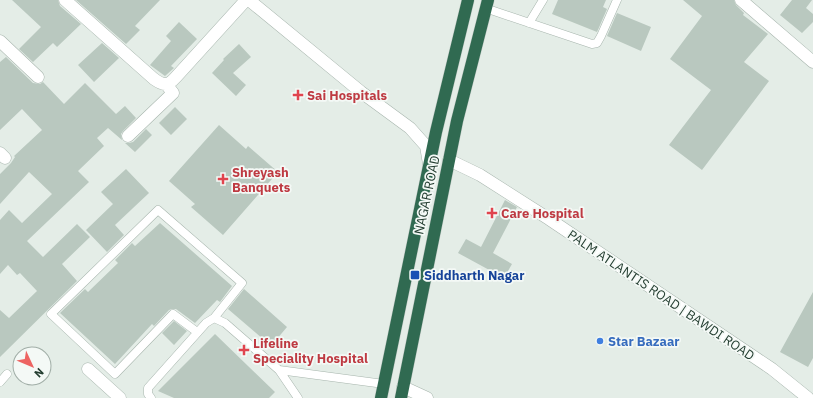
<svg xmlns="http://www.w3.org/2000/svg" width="813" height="398" font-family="'IBM Plex Sans',sans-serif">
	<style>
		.building { fill: #b9c8bf }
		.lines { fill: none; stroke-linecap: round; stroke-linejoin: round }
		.lane-casing { stroke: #a7b5ad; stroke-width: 9 }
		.street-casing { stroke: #a7b5ad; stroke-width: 13 }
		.highway-casing { stroke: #c2c9c5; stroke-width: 13 }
		.lane { stroke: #fff; stroke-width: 8 }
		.street { stroke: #fff; stroke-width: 12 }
		.highway { stroke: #306a51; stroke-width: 12 }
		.health-dot { fill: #e0444e; stroke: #f4f9f6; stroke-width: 1.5 }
		.transit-dot { fill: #1a4fb4; stroke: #f4f9f6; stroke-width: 1.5 }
		.shop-dot { fill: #3f7fe0; stroke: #f4f9f6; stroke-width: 1.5 }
		.labels { text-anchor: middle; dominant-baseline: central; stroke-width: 3.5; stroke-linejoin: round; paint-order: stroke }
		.health-label { font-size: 13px; font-weight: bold; fill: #be3a42; stroke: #f4f9f6; text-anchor: start }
		.street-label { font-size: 13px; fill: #243e31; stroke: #f4f9f6 }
		.transit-label { font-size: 13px; font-weight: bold; fill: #164399; stroke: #f4f9f6; text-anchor: start }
		.shop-label { font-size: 13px; font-weight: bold; fill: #366cbe; stroke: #f4f9f6; text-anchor: start }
	</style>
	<rect width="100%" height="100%" fill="#e4ede7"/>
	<path class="building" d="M12,0h46l2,6 21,18 -24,23 -4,-4 -20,19 -14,-13 22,-22z
		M76,0h84l-25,26 5,4 -14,14z
		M558,0h48l-3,7 4,2 -10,23 -45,-18z
		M683,0h51l2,5 8,8 -1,2 25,19 -24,28 25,19 -67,89 -33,-25 42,-55 -41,-31 32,-43z
		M792,0h20l-6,8 7,6v8l-11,11 -22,-18z
		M617,13l34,14 -10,24 -34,-15z
		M179,22l18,17 -26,27 3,2 -9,8 -15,-11 21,-24 -5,-5z
		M102,43l17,15 -25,24 -16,-17z
		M239,44l12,13 -18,16 13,12 -10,11 -24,-23 12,-13 -1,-1z
		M6,57l27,26 7,1 3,-2 21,22 21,-21 31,31 9,-8 11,12 -13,13 -2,3 1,6 -14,-12 -11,10 7,8 -26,25 11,11 -62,59 16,16 34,-33 13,13 -28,27 15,17 -77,76v-47l9,8 28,-27 -17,-18 -3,2 -9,-10 -8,9v-54l9,-10 13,13 30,-29 -23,-22 -29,32v-30l11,-11 4,-6 -1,-1 28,-26 -20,-21 -22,21v-68z
		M175,107l12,12 -16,16 -12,-12z
		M219,125l27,24 2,-3 30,26 -55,63 -32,-28 4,-3 -26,-23z
		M146,129l6,6 -17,17 -10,-9h4l4,-1z
		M126,169l23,24 -34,32 9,10 -17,17 -21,-22 27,-26 -12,-12z
		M505,200l12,7 -24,46 19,11 -8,14 -46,-25 8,-14 15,8z
		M160,223l72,63 -12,16 -3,-2 -22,23 -19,-14h-4l-3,1 -15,16 -2,-2 -37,40 -55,-51 25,-24 3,3 30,-29 -3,-3 17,-17 3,3z
		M244,289l43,38 -16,19 -43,-37z
		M813,292v66l-5,9 -28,-15z
		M174,321l13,10 -13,14 -12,-12z
		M215,334l60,58 -6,6h-95l-16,-7z"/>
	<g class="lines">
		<defs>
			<path id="lane" d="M485,8l107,36 5,-1 4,-7 16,-36
				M529,23l14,-23
				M197,332l-24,-18 -58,60 -64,-60 107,-104 84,73 -28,35
				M279,370l19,28
				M0,382l7,-8
				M151,398l-3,-4v-6l58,-65 8,-5 11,5 54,47 105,14"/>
			<path id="street" d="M65,0l89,79c10,7 14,7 22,-2l70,-77
				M249,0l112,92 49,36 16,18 3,18
				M741,0l72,62
				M0,41l38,36
				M128,136l45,-43 -7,-9
				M0,153l5,5
				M449,160l31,15 69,44 223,150 36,29
				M88,369l32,29
				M403,387l24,11"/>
			<path id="highway" d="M381,398l55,-266 32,-132
				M401,398l56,-277 31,-121"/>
		</defs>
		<use href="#lane" class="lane-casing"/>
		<use href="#street" class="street-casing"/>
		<use href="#highway" class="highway-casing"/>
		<use href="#lane" class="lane"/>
		<use href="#street" class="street"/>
		<use href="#highway" class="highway"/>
	</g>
	<g class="health-dot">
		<path d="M296 89h4v4h4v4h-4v4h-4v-4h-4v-4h4z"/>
		<path d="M221 173h4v4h4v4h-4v4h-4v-4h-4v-4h4z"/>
		<path d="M490 207h4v4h4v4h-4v4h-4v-4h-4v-4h4z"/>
		<path d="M242 344h4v4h4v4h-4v4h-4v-4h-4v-4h4z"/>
	</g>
	<rect class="transit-dot" x="410" y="270" width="10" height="10" rx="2"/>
	<circle class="shop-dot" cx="600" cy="341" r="4"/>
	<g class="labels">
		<g class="health-label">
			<text x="307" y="95">Sai Hospitals</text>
			<text x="232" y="172">Shreyash<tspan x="232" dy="15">Banquets</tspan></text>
			<text x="501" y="213">Care Hospital</text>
			<text x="253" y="343">Lifeline<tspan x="253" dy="15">Speciality Hospital</tspan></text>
		</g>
		<g class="street-label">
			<text transform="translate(427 195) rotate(-78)">NAGAR ROAD</text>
			<text transform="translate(661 295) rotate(34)">PALM ATLANTIS ROAD | BAWDI ROAD</text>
		</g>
		<g class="transit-label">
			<text x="424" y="275">Siddharth Nagar</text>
		</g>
		<g class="shop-label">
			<text x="608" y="341">Star Bazaar</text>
		</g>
	</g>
	<g transform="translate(32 366) rotate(134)"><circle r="19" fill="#f4f9f6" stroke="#a1aea7"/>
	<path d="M0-3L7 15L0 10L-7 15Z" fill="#ed6462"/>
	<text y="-6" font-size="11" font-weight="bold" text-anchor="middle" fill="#243e31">N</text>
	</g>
</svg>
